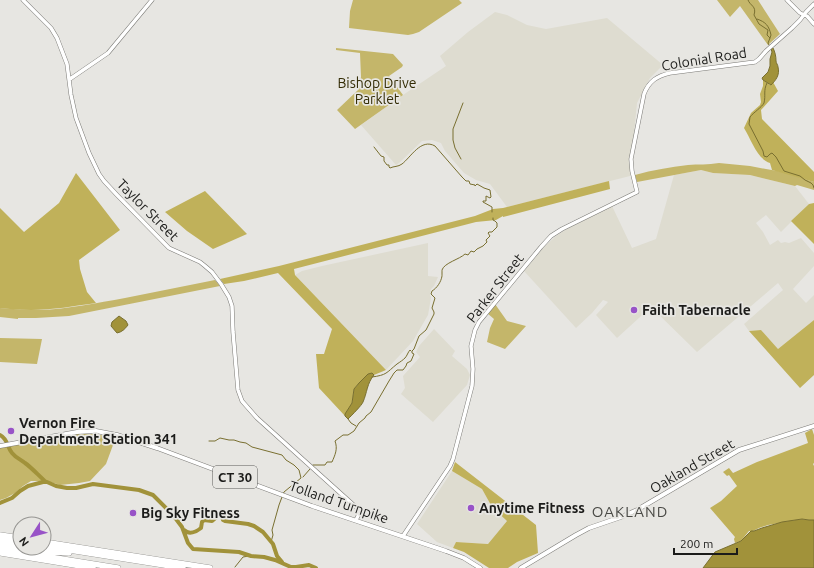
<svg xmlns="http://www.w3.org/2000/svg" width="814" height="568" font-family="Ubuntu,sans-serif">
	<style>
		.built { fill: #dedcd0 }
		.green { fill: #c4b66a }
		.forest { fill: #c0b15a }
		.water { fill: #a1923a; stroke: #796f30 }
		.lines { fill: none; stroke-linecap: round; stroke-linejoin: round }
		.stream { stroke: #796f30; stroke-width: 1 }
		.river { stroke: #a1923a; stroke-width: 4 }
		.secondary-casing { stroke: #7b7a76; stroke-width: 4.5 }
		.primary-casing { stroke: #7b7a76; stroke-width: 5 }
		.highway-casing { stroke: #7b7a76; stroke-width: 6 }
		.secondary { stroke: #fff; stroke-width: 3.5 }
		.primary { stroke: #fff; stroke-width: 4 }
		.highway { stroke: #fff; stroke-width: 5.5 }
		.poi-dot { fill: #9853c7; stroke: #e7e6e2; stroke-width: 1.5 }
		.labels { text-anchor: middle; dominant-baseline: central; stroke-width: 3.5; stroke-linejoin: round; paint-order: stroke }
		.shield { fill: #e7e6e2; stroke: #595956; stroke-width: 1 }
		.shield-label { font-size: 13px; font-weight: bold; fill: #1c1c1a }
		.street-label { font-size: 14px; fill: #1c1c1a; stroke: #e7e6e2 }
		.park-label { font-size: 14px; fill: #332c05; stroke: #e7e6e2 }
		.poi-label { font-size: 14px; font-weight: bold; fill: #1c1c1a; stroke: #e7e6e2; text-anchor: start }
		.neighbourhood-label { font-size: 15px; letter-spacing: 1px; fill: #494945; stroke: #e7e6e2 }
	</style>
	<rect width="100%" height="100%" fill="#e7e6e2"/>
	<path class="built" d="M495,12l12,3 20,10 19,4 61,-11 56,47 -13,13 -13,25 -7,73 -123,31 -17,-23 -14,-4 -12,-7 -19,-22 -4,-8 -9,-3 -10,1 -23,22 -3,2 -35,-40 42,-30 43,-29 -6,-10 28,-24z
		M701,170l12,3 37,2 45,11 14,18 -28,28 -15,-17 -10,8 7,9 7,13 8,-5 3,3 4,-1 4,1 12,-5 13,15v13l-21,23 13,14 8,-8v25l-36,29 -17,-19 -12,1 -5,-7 39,-34 -5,-7 -81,69 -46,-45 -34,31 -21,-23 12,-13 -2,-1 -3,-1 -11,13 -16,15 -52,-57 20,-24 12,-11 14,-9 42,-21 20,42 24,-9 18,-64z
		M428,243v33l10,1 -4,9 -3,3 -1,5 1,4 -3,17 -15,26 -27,29 -91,-95 7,-4 20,-5z
		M434,329l21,22 -3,5 15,13 3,6 -3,10 -34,37 -32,-28 4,-6 -2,-12 17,-19 -4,-5 3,-6z
		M452,471l30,18 10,18 15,14 -19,23 -32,-2 -3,6 -16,-6 -20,-18z"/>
	<path class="green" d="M353,0h106l3,3 -43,29 -6,2 -5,1 -59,-7 1,-17z
		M717,0h41l22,34 -12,11 -28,-39 -10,11z
		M336,48l57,6 10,11 -1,2 -13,9 14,19 -48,34 -18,-19 21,-20 3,-13 -1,-24 -24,-3z
		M719,163l31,3 16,3 17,3 31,10v8l-17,-5 -2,1 -45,-11 -37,-2 -12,-3 -64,12 -2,-7c18,-5 35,-8 53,-10 10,-1 20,0 31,-2z
		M215,280l5,6 -151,30 -33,2h-18v1l-18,-2v-9c13,1 26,2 40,2 28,-1 57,-7 85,-12 30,-6 60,-12 90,-18z
		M495,304l12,17 19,5 -21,23 -18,-7 3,-14 4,-9 -7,-6z
		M0,338l42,1 -5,25 -37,-2z
		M73,434h19l24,3 -10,27 -16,17 -11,2 -19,2 -13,-4h-16l-8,5 -8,7 -9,5 -6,2v-52z"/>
	<path class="forest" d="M763,80l7,5 3,-3 5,9 -17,19 1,9 52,53v10l-42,-12 -2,-7c-13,-4 -19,-24 -26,-35l7,-15 9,-8 1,-3 -1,-8 3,-8z
		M76,173l44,57 -41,30 1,9 7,23 9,11c-22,3 -43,7 -65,7 -11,0 -21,-1 -31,-2v-100l24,24 35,-29z
		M609,181l1,8 -107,28v-1l-7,4 -20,2 -182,47 1,6 91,95 -12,5 -2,-2 -4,1 -9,9 -5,6 -2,14 -7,13 -26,-28 -3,-34h8l8,-25 -54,-56 -34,8 -20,3 -4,-5 59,-13 196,-50 18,-7 10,-1z
		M205,191l42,43 -34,15 -26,-18 -22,-19z
		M814,203v41l-23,-23 18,-17z
		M814,320v55l-14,13 -51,-57 12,-1 17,19z
		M812,429l2,6v28l-1,1 1,2v54h-5l-7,-1 -34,6 -9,3 -6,3h-4l-8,10 -6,2 -1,-4 1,-2 -25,-29 11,-7 16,-15 -8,-11 -2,1 -4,-4 6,-4 4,5 24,-11 51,-19 -3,-10z
		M455,462l81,63 2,28 -21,9 -9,6h-19l-25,-16 -11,-4 3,-6 32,2 19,-23 -15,-14 -10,-18 -30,-18z"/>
	<path class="water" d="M772,47l1,1c2,4 3,8 3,13 0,2 2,4 2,6 2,8 -2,13 -7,18l-8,-5 -1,-2 6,-6 2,-6v-7l2,-7 -1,-3z
		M119,316l7,5 2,4c-3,4 -6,7 -11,8l-6,-7 1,-4z
		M372,373l2,2c-7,8 -7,18 -11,27 -1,3 -11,13 -15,17l-3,-3v-2l7,-11 2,-14 5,-6 9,-9z
		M802,519l7,1h5v48h-111l12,-16 26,-11 10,-10h3l8,-3 20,-6z"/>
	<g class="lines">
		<path class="stream" d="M748,0c2,6 9,6 6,15l5,9 9,6 -1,5 3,3 -2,5 1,2
			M757,19c9,3 12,7 14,16l-1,3
			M767,83c-4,8 -1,12 -3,20 -2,4 -11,10 -14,14l-1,7 14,27 1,5 3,1 3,-3 2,-1 4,4 8,14 16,5 5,4 6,3 2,2 1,3
			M374,147l7,9 3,1v4l3,4h2v2l1,1c4,-2 8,-1 12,-4 9,-7 19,-26 33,-18l27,31 4,4h3l1,3 5,1v1l2,-2 7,4 6,2 1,7 -1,1 -4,-2v5h-3v1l9,5v5
			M461,159l-6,-11 -2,-8v-11l10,-26
			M372,377c15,-2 14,-4 25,-13 3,-2 6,-4 8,-6 2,-2 3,-6 5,-8l1,1
			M348,419l3,4 5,3
			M209,441h6l5,-3 9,2h5l6,2 6,1 6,4 30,8 4,5 8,5 5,5 2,8 -17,14 -1,2
			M313,465h12l2,-3h5c3,-7 6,-13 3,-21l8,-6h5l6,-4 5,-8 6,-5 1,-2 5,-4 18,-31 5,-8 3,-3h6l3,-4 1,-3 4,-2 3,-7 -2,-1v-2l2,-2 5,-13 7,-6 8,-16v-2l-2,-4 3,-10 -4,-4 1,-3c5,-3 9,-9 10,-15 0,0 0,-6 0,-6 2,-7 18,-11 23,-16l3,1 3,-4 3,1 3,-3 6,-3 4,-4 -1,-2 4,-4 -2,-3 1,-1h3l5,-5v-4l-2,-2 -2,-1v-2
			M303,477l7,-8
			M271,542l2,-7 -1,-5 7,-25 3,-8
			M235,567l8,-10 6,-1"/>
		<path class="river" d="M0,435c8,4 7,12 12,18 4,5 8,6 13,10 7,5 14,13 21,19
			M0,503l12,-5 8,-7 8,-5 15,-4h4l9,4 11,2h9l17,-4 46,6 14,5 20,20 9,12 6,16 5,6 46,3 12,4 13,1 11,3 16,7h5l13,-2 7,3
			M184,530c5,5 12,2 17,-2l1,-6 2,-2 8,1 7,-6 3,1 1,4 2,1 23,3 6,2 9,6 10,12 4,12 5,6"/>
		<defs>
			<path id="secondary" d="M23,0l28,28 6,10 10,26 4,31 5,23 13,35 10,21 5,7 13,14 52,53 31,14 5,4 7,6 9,12 8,13 3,9 1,26 5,58 4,11 15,17 101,91 1,5 -3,6
				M787,0l13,13 7,3 7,8
				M70,79l38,-26 44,-53
				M403,536l47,-70 3,-7 19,-73 1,-17 -2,-23 4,-16 4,-8 62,-75 10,-11 11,-7 75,-37 -5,-21 -1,-12 13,-65c5,-13 13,-18 26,-21l85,-11 4,-3 7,-8 26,-23 8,-8 6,-8 8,-8"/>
			<path id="primary" d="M0,446l77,-14 19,-1 21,4 40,13 155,58 134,45 18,7 16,10
				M521,568l55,-33 13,-7 32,-11 16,-7 102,-60 75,-24"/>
			<path id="highway" d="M0,535l20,3
				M0,539l20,4
				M44,542l166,26
				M0,544l37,7 32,2
				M44,546l139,22
				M0,549l118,19
				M1,553l92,15"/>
		</defs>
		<use href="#secondary" class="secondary-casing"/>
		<use href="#primary" class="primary-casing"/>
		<use href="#highway" class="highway-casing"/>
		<use href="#secondary" class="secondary"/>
		<use href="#primary" class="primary"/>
		<use href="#highway" class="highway"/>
	</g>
	<g class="poi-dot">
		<circle cx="634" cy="310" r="4"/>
		<circle cx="11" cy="431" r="4"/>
		<circle cx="471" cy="508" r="4"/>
		<circle cx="133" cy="513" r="4"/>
	</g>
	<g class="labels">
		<rect class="shield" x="213" y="466" width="44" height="22" rx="3"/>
		<g class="shield-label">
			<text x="235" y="477">CT 30</text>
		</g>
		<g class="street-label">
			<text transform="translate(704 59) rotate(-9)">Colonial Road</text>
			<text transform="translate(148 210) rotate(45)">Taylor Street</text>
			<text transform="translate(495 288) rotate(-52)">Parker Street</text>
			<text transform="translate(692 466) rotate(-30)">Oakland Street</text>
			<text transform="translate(339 502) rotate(19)">Tolland Turnpike</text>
		</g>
		<g class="park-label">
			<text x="377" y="83">Bishop Drive<tspan x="377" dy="16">Parklet</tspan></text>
		</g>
		<g class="poi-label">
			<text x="642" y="310">Faith Tabernacle</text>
			<text x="19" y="423">Vernon Fire<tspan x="19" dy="16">Department Station 341</tspan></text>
			<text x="479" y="508">Anytime Fitness</text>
			<text x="141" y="513">Big Sky Fitness</text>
		</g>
		<g class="neighbourhood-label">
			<text x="630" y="511">OAKLAND</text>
		</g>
	</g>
	<g transform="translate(32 536) rotate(234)"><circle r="19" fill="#e7e6e2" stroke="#969592"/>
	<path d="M0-3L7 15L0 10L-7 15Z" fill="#9853c7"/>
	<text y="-6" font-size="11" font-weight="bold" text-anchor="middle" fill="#1c1c1a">N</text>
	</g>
	<path d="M674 548v6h63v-6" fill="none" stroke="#1c1c1a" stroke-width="2"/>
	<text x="680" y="548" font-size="12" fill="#1c1c1a" stroke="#e7e6e2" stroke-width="3" paint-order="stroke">200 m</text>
</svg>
